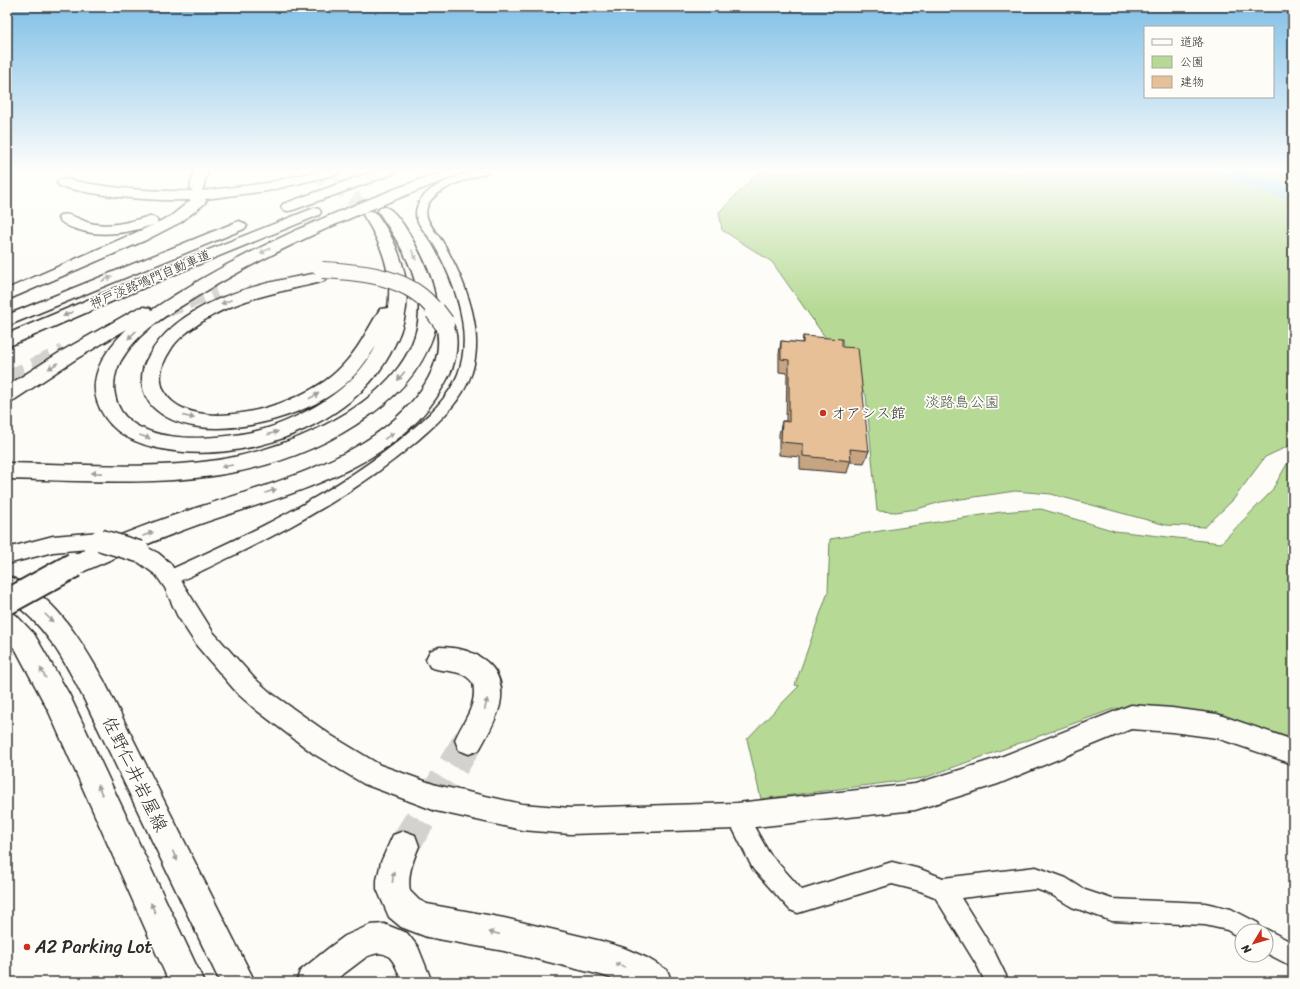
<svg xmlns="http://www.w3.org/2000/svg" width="1300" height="989" font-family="Sriracha,'Klee One',sans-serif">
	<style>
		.green { fill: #b6da95; stroke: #708260 }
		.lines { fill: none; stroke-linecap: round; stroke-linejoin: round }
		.river { fill: #85d0e5; fill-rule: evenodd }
		.motorway-tunnel-far2 { stroke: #d3d2ce; stroke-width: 16; stroke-dasharray: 16 8; stroke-linecap: butt }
		.motorway-tunnel-far1 { stroke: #d3d2ce; stroke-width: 20; stroke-dasharray: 20 10; stroke-linecap: butt }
		.motorway-tunnel { stroke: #d3d2ce; stroke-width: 31; stroke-dasharray: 31 16; stroke-linecap: butt }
		.minor-casing { stroke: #2b2b2b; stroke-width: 3 }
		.tertiary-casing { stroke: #2b2b2b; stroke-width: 3 }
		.secondary-casing { stroke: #2b2b2b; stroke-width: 3 }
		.motorway-casing { stroke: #2b2b2b; stroke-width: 3 }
		.minor { fill: #fdfcf7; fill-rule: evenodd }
		.tertiary { fill: #fdfcf7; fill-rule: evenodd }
		.secondary { fill: #fdfcf7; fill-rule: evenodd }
		.motorway { fill: #fdfcf7; fill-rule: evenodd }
		.tertiary-bridge-casing { stroke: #2b2b2b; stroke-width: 24; stroke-linecap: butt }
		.motorway-bridge-far2-casing { stroke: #2b2b2b; stroke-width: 18; stroke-linecap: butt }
		.motorway-bridge-far1-casing { stroke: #2b2b2b; stroke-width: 22; stroke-linecap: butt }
		.motorway-bridge-casing { stroke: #2b2b2b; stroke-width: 28; stroke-linecap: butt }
		.tertiary-bridge { stroke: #fdfcf7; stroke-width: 21 }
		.motorway-bridge-far2 { stroke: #fdfcf7; stroke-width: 16 }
		.motorway-bridge-far1 { stroke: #fdfcf7; stroke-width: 20 }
		.motorway-bridge { stroke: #fdfcf7; stroke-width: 24 }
		.wall { fill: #c7a582; stroke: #2b2b2b }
		.building { fill: #e7c097; stroke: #2b2b2b }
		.oneway { fill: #9e9e9b }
		.poi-dot { fill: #c8321e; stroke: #fdfcf7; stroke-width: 1.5 }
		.labels { text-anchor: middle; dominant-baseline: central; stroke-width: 3.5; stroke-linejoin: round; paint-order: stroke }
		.far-street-label { font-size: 13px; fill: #2b2b2b; stroke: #fdfcf7 }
		.park-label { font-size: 15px; fill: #4e5746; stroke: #fdfcf7 }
		.poi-label { font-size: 15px; fill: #2b2b2b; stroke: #fdfcf7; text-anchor: start }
		.near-street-label { font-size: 18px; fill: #2b2b2b; stroke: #fdfcf7 }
		.near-poi-label { font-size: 18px; fill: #2b2b2b; stroke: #fdfcf7; text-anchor: start }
	</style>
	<rect width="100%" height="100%" fill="#fdfcf7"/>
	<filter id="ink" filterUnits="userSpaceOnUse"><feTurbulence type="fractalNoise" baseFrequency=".025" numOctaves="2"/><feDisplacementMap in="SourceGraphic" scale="8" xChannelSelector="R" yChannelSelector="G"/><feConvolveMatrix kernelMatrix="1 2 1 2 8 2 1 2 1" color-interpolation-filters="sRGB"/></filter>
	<g filter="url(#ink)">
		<path class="green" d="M760,171h533v273l-28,13 -32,43 -28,27 -39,-2 -115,-31 -36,-3 -74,11 -24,7 -21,3 -19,-1 -11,-116 -94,-133 -50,-32 -3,-18z
			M1293,460v286l-177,-38 -192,70 -163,21 -14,-60 52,-53 -4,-1 33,-93 2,-53 171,-27 40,-3 74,22 106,12 50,-51 16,-28z"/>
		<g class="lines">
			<path class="river" d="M1216,171h27l50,17v13l-75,-26z"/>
			<path class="motorway-tunnel-far2" d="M312,171l34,21 24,23
				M199,201l10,-14
				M165,310l51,-19"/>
			<path class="motorway-tunnel-far1" d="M7,381l57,-27"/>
			<path class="motorway-tunnel" d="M404,846l65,-106"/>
			<defs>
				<path id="minor" d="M474,171h15l-2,2c-16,5 -52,15 -59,32 -2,4 -2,9 -1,12 3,10 12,18 17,27 21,37 41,85 28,128 -9,28 -33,50 -54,68 -58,50 -123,86 -192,119 -19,9 -37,19 -57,26l-6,-2 -2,-5 2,-5c86,-39 171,-78 244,-139 20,-17 41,-35 51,-60 16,-42 -4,-94 -25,-131 -5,-8 -17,-19 -17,-29 0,-25 39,-37 58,-43z
					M737,806l7,3 25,44 33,37 90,-28 28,7 23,9 93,-11 30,11 19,12 27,9 93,4 26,6 27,14 3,8 5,-2 27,14v24l-27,-14v-22h-24v8l-15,-9 -22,-5 -93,-4 -40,-14 -20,-12 -16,-6 -75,9 33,53 15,31h-24l-7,-15 -43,-70 -15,-6 -28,-7 -94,29 -8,-3 -37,-41 -23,-46 -3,-7 3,-7z"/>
				<path id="tertiary" d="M100,532l7,2 3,6 -3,6 -7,2 -47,4 -46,12v-16l46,-12z
					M140,544l18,9 12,10 43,69 41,46 17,15 61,43 48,29 56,20 86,19 48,4 167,-5 178,-19 83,-26 133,-53 41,3 45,6 76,26v24l-76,-26 -45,-6 -41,-3 -133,55 -83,26 -178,19 -167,5 -48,-4 -86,-19 -72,-27 -50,-30 -59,-45 -17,-15 -41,-48 -20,-31 -12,-27 -9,-13 -23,-17 -3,-6 3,-6z
					M384,924l23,9 11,14 14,35h-30c-7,-19 -12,-37 -36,-25l-33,25h-37l4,-11 30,-24 15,-11 25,-11z"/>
				<path id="secondary" d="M7,576c46,16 73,63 96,103l152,303h-35l-137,-285c-19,-37 -39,-75 -76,-98z
					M7,612l9,3 18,19 35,60 135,288h-35l-120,-270 -33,-62 -9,-9z"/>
				<path id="motorway" d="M194,171h14l-6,20 65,-8 50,-12h23l-2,3 -71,17 -62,8 1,2 -2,3 -23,18 -35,18 -139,60v-11l146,-64c-26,8 -51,13 -77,4 -7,-2 -14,-5 -18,-11l2,-3c12,-3 23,8 35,9 19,3 37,-3 55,-8l5,2 3,3 -2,2 15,-7 20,-16c-45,1 -88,-3 -132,-14l-2,-3 2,-3 5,-1c43,9 85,13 129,12l-3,-3z
					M375,171h20l-2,3 -100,36 -5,1 -5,-1 -2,-3 2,-3z
					M443,171h20l-2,3c-91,34 -180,71 -263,122 -25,15 -55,32 -72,57 -9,12 -14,27 -11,42 9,53 98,45 137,37 15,-3 31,-9 45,-16 32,-15 63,-38 79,-70 -10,16 -22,32 -37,43 -41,32 -142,59 -185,19 -13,-13 -15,-32 -8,-47 30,-60 112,-78 172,-88l6,2 2,3 -2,3c-41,11 -84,16 -121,40 -12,8 -26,17 -33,30 -20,30 -6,55 28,62 39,8 95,-10 127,-32 17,-12 31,-30 41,-48 5,-8 9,-16 14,-24l8,-1c5,-35 -6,-64 -25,-93l2,-3 5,-1 5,1c30,39 43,86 20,132 -13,29 -35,52 -61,69 -51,33 -118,48 -177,35 -27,-6 -51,-19 -60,-47 -9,-27 11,-54 30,-72l-51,30 -62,41 -7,2v-16l55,-35 76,-43 6,-1 6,1 2,2c89,-60 190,-102 291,-139z
					M385,207c17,4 44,63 48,81 3,11 3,22 3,34l2,-3 6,-1 6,1c10,14 7,35 2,50 -4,10 -10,19 -16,29 -51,75 -155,98 -236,126 -40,14 -79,31 -118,48l-8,3 -8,-3 -4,-7 4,-7c39,-17 78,-33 118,-46 80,-27 186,-50 237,-122 14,-20 21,-41 15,-65 -9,39 -34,67 -66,90 -111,80 -235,67 -363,64v-16c70,1 142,7 211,-3 74,-11 203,-64 201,-153 -1,-37 -22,-67 -41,-96l2,-3z
					M314,208l5,1 2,3 -2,3 -139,57 -173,75v-13l161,-68z
					M239,221l5,2 3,3 -3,3 -237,97v-11z
					M439,647c35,0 69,18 61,58 -4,16 -13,31 -21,45l-10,4 -10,-4 -4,-10c8,-19 23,-34 18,-57 -11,-15 -28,-10 -43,-16l-4,-8 4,-8z
					M404,831l11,4 4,11c-6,15 -12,29 -9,45l9,9 8,4 77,14 97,23 23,7 23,10 20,12 5,12h-49l-22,-7 -97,-24 -77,-14 -26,-10 -12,-10 -12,-28v-9l4,-18 12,-27z"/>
			</defs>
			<use href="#minor" class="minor-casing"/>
			<use href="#tertiary" class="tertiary-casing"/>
			<use href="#secondary" class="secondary-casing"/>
			<use href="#motorway" class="motorway-casing"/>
			<use href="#minor" class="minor"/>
			<use href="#tertiary" class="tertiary"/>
			<use href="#secondary" class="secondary"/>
			<use href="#motorway" class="motorway"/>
			<defs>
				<path id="tertiary-bridge" d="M100,540l40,12"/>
				<path id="motorway-bridge-far2" d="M322,270c40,2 89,6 114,42"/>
				<path id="motorway-bridge-far1" d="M435,311l9,12"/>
				<path id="motorway-bridge" d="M7,602l67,-37"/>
			</defs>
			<use href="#tertiary-bridge" class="tertiary-bridge-casing"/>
			<use href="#motorway-bridge-far2" class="motorway-bridge-far2-casing"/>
			<use href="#motorway-bridge-far1" class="motorway-bridge-far1-casing"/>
			<use href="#motorway-bridge" class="motorway-bridge-casing"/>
			<use href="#tertiary-bridge" class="tertiary-bridge"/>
			<use href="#motorway-bridge-far2" class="motorway-bridge-far2"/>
			<use href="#motorway-bridge-far1" class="motorway-bridge-far1"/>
			<use href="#motorway-bridge" class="motorway-bridge"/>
		</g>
		<path class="wall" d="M803,336l39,11 27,104 -5,12 -14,-1 -3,11 -47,-4v-12l-21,-2v-21l3,-13h4l1,-48 -8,-1v-18l2,-13 21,2z"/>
		<path class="building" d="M803,336l39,3v8l16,1 11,103 -19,-2 1,12 -48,-5v-12l-22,-2 1,-21 7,1v-62l-8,-1v-18l22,2z"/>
		<defs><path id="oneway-solid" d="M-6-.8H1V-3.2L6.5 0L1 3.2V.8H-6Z"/></defs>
		<g class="oneway">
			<use href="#oneway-solid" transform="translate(265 251) rotate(153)"/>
			<use href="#oneway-solid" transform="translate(414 255) rotate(64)"/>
			<use href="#oneway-solid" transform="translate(107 279) rotate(-22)"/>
			<use href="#oneway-solid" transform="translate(226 302) rotate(158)"/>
			<use href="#oneway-solid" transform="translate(68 314) rotate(156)"/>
			<use href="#oneway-solid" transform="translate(132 335) rotate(136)"/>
			<use href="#oneway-solid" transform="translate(53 366) rotate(148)"/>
			<use href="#oneway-solid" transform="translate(401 376) rotate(130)"/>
			<use href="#oneway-solid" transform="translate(314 396) rotate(-29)"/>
			<use href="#oneway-solid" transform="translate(189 417) rotate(13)"/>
			<use href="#oneway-solid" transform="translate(273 433) rotate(-17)"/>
			<use href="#oneway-solid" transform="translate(389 436) rotate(-34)"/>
			<use href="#oneway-solid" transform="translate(145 437) rotate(19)"/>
			<use href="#oneway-solid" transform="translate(227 466) rotate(170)"/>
			<use href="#oneway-solid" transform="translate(97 473) rotate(-179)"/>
			<use href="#oneway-solid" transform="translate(271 491) rotate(-19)"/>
			<use href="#oneway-solid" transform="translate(148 534) rotate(-21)"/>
			<use href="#oneway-solid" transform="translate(49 618) rotate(45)"/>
			<use href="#oneway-solid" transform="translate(43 673) rotate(-119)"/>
			<use href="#oneway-solid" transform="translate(486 704) rotate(-77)"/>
			<use href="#oneway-solid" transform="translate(100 790) rotate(-114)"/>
			<use href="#oneway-solid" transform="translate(175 856) rotate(64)"/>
			<use href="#oneway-solid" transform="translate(393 877) rotate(-84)"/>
			<use href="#oneway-solid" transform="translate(153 908) rotate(-114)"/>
			<use href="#oneway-solid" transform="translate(494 933) rotate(-167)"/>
			<use href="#oneway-solid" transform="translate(620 965) rotate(-161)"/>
		</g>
	</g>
	<linearGradient id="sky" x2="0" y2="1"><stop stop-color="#80bfe7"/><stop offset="0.55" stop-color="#fefefb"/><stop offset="1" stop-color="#fefefb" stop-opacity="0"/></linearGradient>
	<rect width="1300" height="310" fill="url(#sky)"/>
	<g class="poi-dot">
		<circle cx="823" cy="413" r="4"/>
		<circle cx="27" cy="947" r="4"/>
	</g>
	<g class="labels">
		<g class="far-street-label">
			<text transform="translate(150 279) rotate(-23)">神戸淡路鳴門自動車道</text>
		</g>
		<g class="park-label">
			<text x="962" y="402">淡路島公園</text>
		</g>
		<g class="poi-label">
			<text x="831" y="413">オアシス館</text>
		</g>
		<g class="near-street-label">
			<text transform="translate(135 774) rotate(64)">佐野仁井岩屋線</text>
		</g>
		<g class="near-poi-label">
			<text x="35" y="947">A2 Parking Lot</text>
		</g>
	</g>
	<rect width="1300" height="989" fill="none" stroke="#fdfcf7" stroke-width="24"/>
	<rect x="12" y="12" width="1276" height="965" fill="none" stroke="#2b2b2b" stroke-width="1.5" filter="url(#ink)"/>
	<rect x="1144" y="26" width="130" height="72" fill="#fdfcf7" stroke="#a9a8a5"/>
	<rect x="1152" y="39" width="20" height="6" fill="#fdfcf7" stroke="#a9a8a5"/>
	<text x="1180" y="46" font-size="12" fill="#2b2b2b">道路</text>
	<rect x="1152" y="56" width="20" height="12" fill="#b6da95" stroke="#a9a8a5"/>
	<text x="1180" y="66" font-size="12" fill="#2b2b2b">公園</text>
	<rect x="1152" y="76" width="20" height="12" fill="#e7c097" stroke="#a9a8a5"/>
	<text x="1180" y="86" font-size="12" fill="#2b2b2b">建物</text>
	<g transform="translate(1254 943) rotate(232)"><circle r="19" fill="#fdfcf7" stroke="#a9a8a5"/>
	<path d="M0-3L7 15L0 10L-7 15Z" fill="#c8321e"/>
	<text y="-6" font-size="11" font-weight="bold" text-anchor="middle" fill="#2b2b2b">N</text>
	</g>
</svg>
